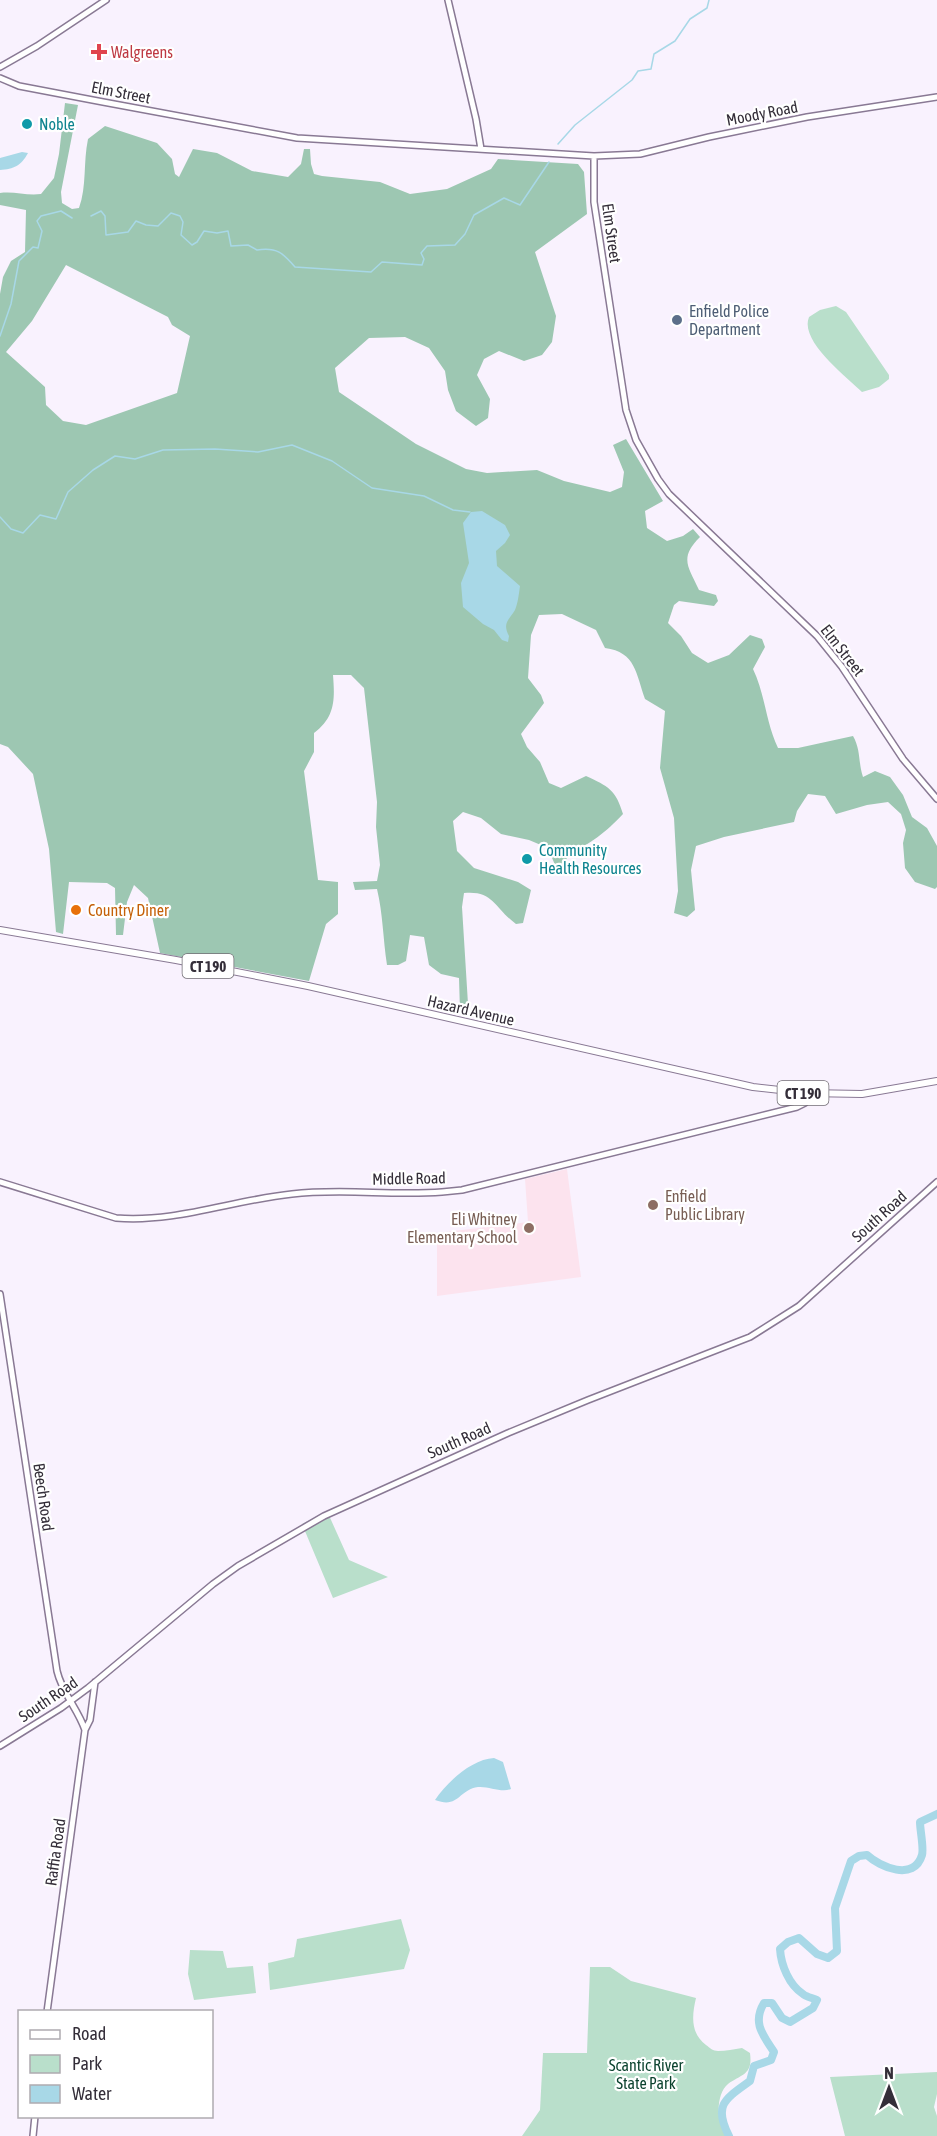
<svg xmlns="http://www.w3.org/2000/svg" width="937" height="2136" font-family="'Asap Condensed',sans-serif">
	<style>
		.education { fill: #fce3ee }
		.green { fill: #b9dfcb }
		.forest { fill: #9dc7b2; fill-rule: evenodd }
		.water { fill: #a8d8e7 }
		.lines { fill: none; stroke-linecap: round; stroke-linejoin: round }
		.stream { stroke: #a8d8e7; stroke-width: 1.5 }
		.river { stroke: #a8d8e7; stroke-width: 8 }
		.secondary-casing { stroke: #897994; stroke-width: 8 }
		.primary-casing { stroke: #897994; stroke-width: 8 }
		.secondary { stroke: #fff; stroke-width: 5 }
		.primary { stroke: #fff; stroke-width: 6 }
		.health-dot { fill: #e0444e; stroke: #fff; stroke-width: 2 }
		.culture-dot { fill: #0f9aa8; stroke: #fff; stroke-width: 2 }
		.service-dot { fill: #5c6f8a; stroke: #fff; stroke-width: 2 }
		.food-dot { fill: #e8710a; stroke: #fff; stroke-width: 2 }
		.education-dot { fill: #8d6e63; stroke: #fff; stroke-width: 2 }
		.labels { text-anchor: middle; dominant-baseline: central; stroke-width: 4.5; stroke-linejoin: round; paint-order: stroke }
		.shield { fill: #fff; stroke: #716d74; stroke-width: 1.5 }
		.shield-label { font-size: 15px; font-weight: bold; fill: #342e39 }
		.health-label { font-size: 16px; fill: #be3a42; stroke: #fff; text-anchor: start }
		.street-label { font-size: 16px; fill: #342e39; stroke: #fff }
		.culture-label { font-size: 16px; fill: #0d838f; stroke: #fff; text-anchor: start }
		.service-label { font-size: 16px; fill: #4e5e75; stroke: #fff; text-anchor: start }
		.food-label { font-size: 16px; fill: #c56008; stroke: #fff; text-anchor: start }
		.education-label { font-size: 16px; fill: #785e54; stroke: #fff; text-anchor: start }
		.park-label { font-size: 16px; fill: #0c432f; stroke: #fff }
	</style>
	<rect width="100%" height="100%" fill="#f9f2fe"/>
	<path class="education" d="M567,1169l14,108 -144,19v-63l91,-11 -3,-43z"/>
	<path class="green" d="M836,306l10,6 43,63v4l-10,8 -17,5c-15,-15 -63,-51 -53,-75l11,-7z
		M327,1511l22,49 39,17 -55,21 -31,-74z
		M401,1919l9,31 -6,19 -134,21 -2,-27 26,-6 3,-18z
		M190,1950l33,1 4,17 26,-2 3,27 -62,7 -6,-26z
		M590,1967h20l21,14 65,17c-4,17 -6,35 10,47 4,3 7,6 12,6 8,0 16,-2 24,-3l8,5c3,22 -8,21 -22,31 -9,7 -11,25 -8,36 1,5 7,11 10,16h-208l18,-26 3,-57h44z
		M937,2072v22l-3,13 3,9v20h-92l-15,-59z"/>
	<path class="forest" d="M65,103l13,2 -17,87 1,11 10,6 7,-1c8,-22 4,-45 9,-69l17,-13 52,17 15,16 3,15 4,3 14,-28 24,4 35,18 36,6 13,-13 3,-15h6l1,15 3,10 8,2 58,6 30,12 37,-5 44,-20 7,-10 80,5 6,8 3,42 -52,38 21,64 -4,26 -10,13 -18,6 -25,-10 -15,8 -7,16 13,24 -2,19 -12,8 -20,-15 -8,-21 -3,-19 -16,-23 -24,-11 -36,1 -34,30 4,24 77,52 50,25 21,4 50,-3 27,11 46,11 12,-5 2,-15 -11,-27 13,-6 37,62 -18,10 2,17 20,13 16,-5 10,-7 7,8c-21,21 -12,29 -1,53l17,5 2,6 -4,5 -35,-5 -5,4 -6,18 13,13 11,17 16,10 21,-8 21,-20 12,4 3,8 -12,22c12,25 13,54 25,79h20l55,-12c8,14 5,26 10,41l12,-6 15,6 13,18 9,22 15,11 10,18v41l-2,2 -20,-7 -10,-14 -2,-25 3,-13 -5,-16 -13,-12 -21,3 -31,9 -11,-18 -17,-2 -11,17 -3,11 -70,15 -28,9 -5,24 4,40 -8,7 -13,-4 4,-22 -4,-73 -14,-50 5,-57 -20,-12c-9,-25 -9,-47 -40,-51l-9,-18 -34,-16 -23,1 -8,20 -3,43 13,17 3,8 -23,31 6,13 13,15 9,21 12,5 25,-12c22,10 30,14 37,38 -18,19 -31,29 -55,40l-3,11h-10l-7,-17 -19,-8 -28,-6 -20,-16 -18,-6 -10,9 4,30 17,17 44,14 13,8 -8,33 -7,1c-21,-15 -22,-34 -52,-31l-2,14 6,97 -4,8 -4,-1 -1,-33 -18,-4 -12,-9 -5,-28 -14,-2 -4,26 -8,4h-11c-4,-26 -4,-51 -10,-76l-22,1 -2,-8 24,-1 3,-16 -4,-38 1,-25 -13,-114 -13,-13h-18c2,25 2,42 -19,58v19l-10,19 14,109 20,2v32l-12,10 -17,57 -149,-28 -12,-55 -14,-13 -7,17 -4,33h-7l-1,-47 -8,-5 -38,-1 -6,52 -7,-2 -7,-83 -16,-75 -25,-27 -8,-3v-450l3,-17 8,-16 14,-9 1,-42 -26,-5v-12c14,-2 27,3 41,1l13,-16 5,-24zM66,265l102,52 4,8 18,11 -13,57 -91,32 -23,-4 -17,-16 -1,-18 -39,-35 26,-31z"/>
	<path class="water" d="M22,152l6,1c-7,13 -14,16 -28,17v-12z
		M482,511l23,14 5,10 -5,8 -9,8 1,15 23,20c-1,7 -2,17 -5,24 -6,10 -13,13 -6,26l-1,6 -6,-2 -8,-10 -11,-6 -20,-17 -2,-24 8,-20 -6,-40 8,-11z
		M494,1758l9,4 8,27c-10,4 -22,-3 -33,-2 -20,3 -19,22 -43,13 12,-18 37,-41 59,-42z"/>
	<g class="lines">
		<path class="stream" d="M558,144l17,-19 57,-45 6,-9 13,-2 3,-15 21,-13 15,-22 17,-11 2,-8
			M91,216l10,-5 4,5 1,19 22,-3 8,-11 10,4 12,1 13,-13 9,3 3,6 -2,13 11,10 5,-3 7,-11 13,2 11,-2 3,15 17,-1 9,5c20,-3 26,3 38,17l76,5 11,-10 40,3 2,-6 -3,-6 6,-7 28,-1 10,-11 9,-19 30,-17 16,7 29,-43
			M0,336l11,-32 8,-43 14,-14 5,1 4,-17 -5,-10 4,-5 20,-5 11,7
			M0,517l11,12 12,4 17,-18 16,4 12,-27 25,-22 22,-14 20,3 28,-9 52,-1 43,3 34,-7 40,16 40,27 52,8 29,14 17,2"/>
		<path class="river" d="M729,2136c-16,-31 -4,-37 21,-55l4,-15 17,-6 3,-8c-11,-17 -22,-29 -10,-49h8l10,15 8,4 23,-14 4,-8c-4,-2 -11,-3 -14,-6 -14,-9 -22,-29 -23,-45l8,-7 11,-4 18,16 11,4 9,-7 -2,-43 16,-47 8,-5 8,-1c13,12 47,27 55,0 2,-7 -2,-25 -2,-33l17,-8"/>
		<defs>
			<path id="secondary" d="M448,0l28,119 5,30
				M0,67l37,-21 69,-46
				M0,78l19,8 84,16 194,36 297,18 46,-2 69,-17 98,-20 130,-20
				M594,156v46l32,208 10,30 22,39 11,15 148,142 25,31 61,92 34,40
				M0,1182l116,36c60,5 117,-18 176,-24 50,-6 100,2 150,-2l20,-2 335,-83 8,-4 2,-10
				M0,1294l57,377c5,22 21,38 28,59l-38,282
				M85,1730l5,-10 5,-38
				M0,1746l61,-38 27,-20 125,-104 25,-18 86,-50 184,-83 80,-33 162,-63 49,-31 138,-124
				M33,2136l2,-20"/>
			<path id="primary" d="M0,930l176,30 132,26 445,101 54,6 55,1 75,-13"/>
		</defs>
		<use href="#secondary" class="secondary-casing"/>
		<use href="#primary" class="primary-casing"/>
		<use href="#secondary" class="secondary"/>
		<use href="#primary" class="primary"/>
	</g>
	<path class="health-dot" d="M96 43h6v6h6v6h-6v6h-6v-6h-6v-6h6z"/>
	<g class="culture-dot">
		<circle cx="27" cy="124" r="6"/>
		<circle cx="527" cy="859" r="6"/>
	</g>
	<circle class="service-dot" cx="677" cy="320" r="6"/>
	<circle class="food-dot" cx="76" cy="910" r="6"/>
	<g class="education-dot">
		<circle cx="653" cy="1205" r="6"/>
		<circle cx="529" cy="1228" r="6"/>
	</g>
	<g class="labels">
		<g class="shield">
			<rect x="182.5" y="954" width="51" height="24" rx="4.5"/>
			<rect x="777.5" y="1081" width="51" height="24" rx="4.5"/>
		</g>
		<g class="shield-label">
			<text x="208" y="966">CT 190</text>
			<text x="803" y="1093">CT 190</text>
		</g>
		<g class="health-label">
			<text x="111" y="52">Walgreens</text>
		</g>
		<g class="street-label">
			<text transform="translate(121 92) rotate(11)">Elm Street</text>
			<text transform="translate(762 113) rotate(-11)">Moody Road</text>
			<text transform="translate(612 233) rotate(82)">Elm Street</text>
			<text transform="translate(843 650) rotate(52)">Elm Street</text>
			<text transform="translate(471 1010) rotate(13)">Hazard Avenue</text>
			<text transform="translate(409 1178) rotate(-1)">Middle Road</text>
			<text transform="translate(879 1216) rotate(-42)">South Road</text>
			<text transform="translate(459 1440) rotate(-24)">South Road</text>
			<text transform="translate(44 1497) rotate(82)">Beech Road</text>
			<text transform="translate(48 1699) rotate(-34)">South Road</text>
			<text transform="translate(55 1852) rotate(-82)">Raffia Road</text>
		</g>
		<g class="culture-label">
			<text x="39" y="124">Noble</text>
			<text x="539" y="850">Community<tspan x="539" dy="18">Health Resources</tspan></text>
		</g>
		<g class="service-label">
			<text x="689" y="311">Enfield Police<tspan x="689" dy="18">Department</tspan></text>
		</g>
		<g class="food-label">
			<text x="88" y="910">Country Diner</text>
		</g>
		<g class="education-label">
			<text x="665" y="1196">Enfield<tspan x="665" dy="18">Public Library</tspan></text>
			<text x="517" y="1219" text-anchor="end">Eli Whitney<tspan x="517" dy="18">Elementary School</tspan></text>
		</g>
		<g class="park-label">
			<text x="646" y="2065">Scantic River<tspan x="646" dy="18">State Park</tspan></text>
		</g>
	</g>
	<rect x="18" y="2010" width="195" height="108" fill="#ffffff" stroke="#aeabb0" stroke-width="1.5"/>
	<rect x="30" y="2030" width="30" height="9" fill="#ffffff" stroke="#aeabb0" stroke-width="1.5"/>
	<text x="72" y="2040" font-size="18" fill="#342e39">Road</text>
	<rect x="30" y="2055" width="30" height="18" fill="#b9dfcb" stroke="#aeabb0" stroke-width="1.5"/>
	<text x="72" y="2070" font-size="18" fill="#342e39">Park</text>
	<rect x="30" y="2085" width="30" height="18" fill="#a8d8e7" stroke="#aeabb0" stroke-width="1.5"/>
	<text x="72" y="2100" font-size="18" fill="#342e39">Water</text>
	<g transform="translate(889 2088)" stroke="#ffffff" stroke-width="4.5" paint-order="stroke">
	<path d="M0-4.5L10 22L0 15L-10 22Z" fill="#342e39"/>
	<text y="-9" font-size="16" font-weight="bold" text-anchor="middle" fill="#342e39">N</text>
	</g>
</svg>
